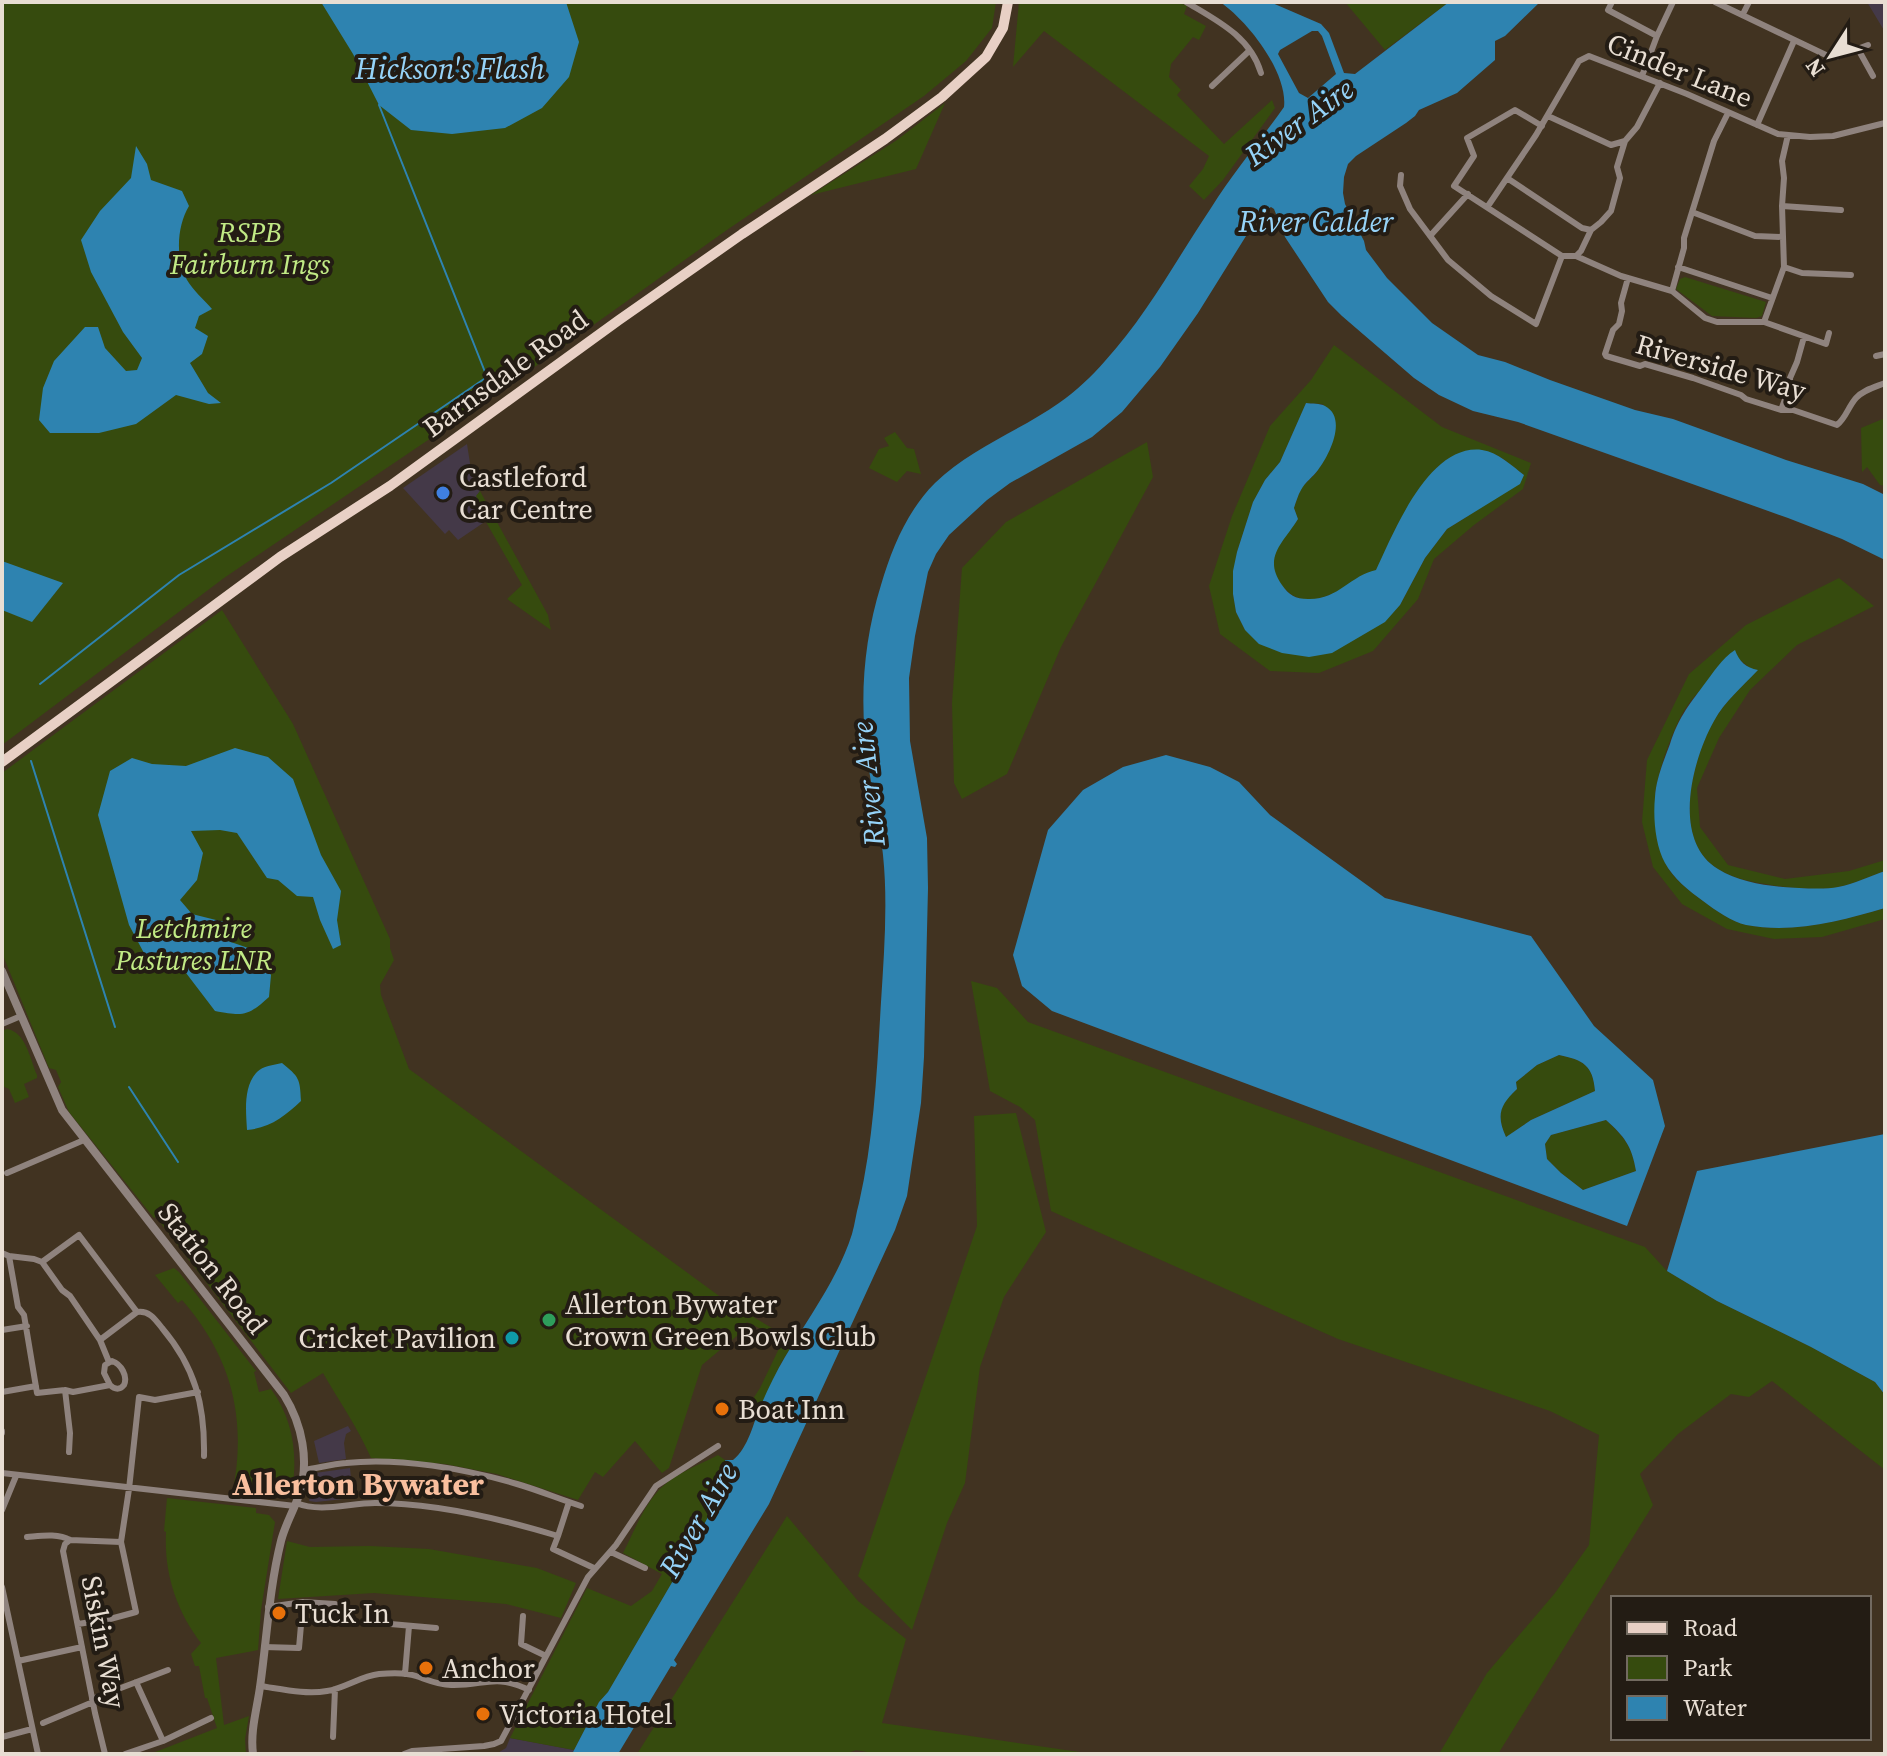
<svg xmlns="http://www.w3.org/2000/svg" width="1887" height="1756" font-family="'Source Serif 4',serif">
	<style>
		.commercial { fill: #443948 }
		.green { fill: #364b0e; fill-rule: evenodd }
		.water { fill: #2e83b0; fill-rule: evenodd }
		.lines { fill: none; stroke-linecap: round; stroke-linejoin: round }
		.stream { stroke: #2e83b0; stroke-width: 2 }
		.minor { stroke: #8f837e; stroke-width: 6 }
		.tertiary { stroke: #8f837e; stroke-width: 8 }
		.primary { stroke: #e8d0c5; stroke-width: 10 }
		.shop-dot { fill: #3f7fe0; stroke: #231c14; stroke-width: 3 }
		.leisure-dot { fill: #2e9e5b; stroke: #231c14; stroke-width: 3 }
		.culture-dot { fill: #0f9aa8; stroke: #231c14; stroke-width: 3 }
		.food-dot { fill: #e8710a; stroke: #231c14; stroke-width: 3 }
		.labels { text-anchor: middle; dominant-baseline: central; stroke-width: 8; stroke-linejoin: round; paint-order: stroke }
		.street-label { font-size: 28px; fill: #e8ded3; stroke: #231c14 }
		.park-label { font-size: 28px; font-style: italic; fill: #c1ea85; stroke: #231c14 }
		.poi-label { font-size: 28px; fill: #e8ded3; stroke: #231c14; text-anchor: start }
		.water-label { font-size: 30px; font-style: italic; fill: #96d3f8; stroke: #231c14 }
		.quarter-label { font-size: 32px; font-weight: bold; fill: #f9bf9e; stroke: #231c14 }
	</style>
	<rect width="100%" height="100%" fill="#413321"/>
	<path class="commercial" d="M1867,2h18v30z
		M467,444l5,32 8,15 -3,5 12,23 -31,21 -9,-10 -4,4 -42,-46z
		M348,1426l3,5 -5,3 -2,9 2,16 -27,4 -5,-22z
		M350,1468l3,30 -37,4 -7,-1 6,-28z
		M510,1738l64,12 -2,4h-76l10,-6z"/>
	<path class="green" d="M2,2h994l-4,26 -26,33 -42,35 -200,136 -219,156 -281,190 -222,167z
		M1019,2h160l8,4 -3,8 22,12 -7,14 -6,-3 -22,27 -2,13 12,13 -4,5 47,49 48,-44 3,8 -52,72 -19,20 -15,-14 14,-17 6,-13 -165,-125 -31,36z
		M1345,2h104l-64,48z
		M945,103l-29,66 -105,26 86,-55z
		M1685,277l81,25 -4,14 -6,2 -44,-2 -36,-27 4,-10z
		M1334,345l108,82 89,36 -8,26 -49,36 -40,34 -16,40 -45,52 -54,22 -49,-2 -50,-37 -11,-48 23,-70 38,-90 41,-46zM1306,403l17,1 8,44 -15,25 -15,15 -7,20 4,11c-8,12 -24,27 -25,41 -1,9 3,16 7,23 22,30 49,13 75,-1 6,-3 17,-7 21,-12 6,-6 9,-20 13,-28 12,-24 36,-69 59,-83 5,-3 12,-5 17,-6 27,-8 39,7 59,22l-59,43 -18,11 -22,29 -25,47 -16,17 -139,8 -9,-18 -3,-18 4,-42 16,-50 12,-22 15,-18z
		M1885,418v68l-5,-1 -13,-18 -5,5 -1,-44z
		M895,432l12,16 7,1 7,25 -14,-3 -10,11 -28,-14 10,-19 10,-3 -5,-8z
		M1147,442l6,35 -92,170 -54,127 -45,25 -8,-16 -2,-80 10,-135 44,-46z
		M480,491l68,124 3,15 -44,-31 15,-14 -36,-63 2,-3 -12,-23z
		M1839,578l35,28 -77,39 -47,45 -31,48 -22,50 3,39 28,38 57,14 64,-8 36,-11v11c-15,5 -31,13 -47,16 -15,4 -50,1 -67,-2 -18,-3 -37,-6 -53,-16 -47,-29 -26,-108 -5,-147 11,-19 29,-36 44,-52l-6,-1 -12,-10c-20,15 -41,29 -54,50 -11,17 -29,67 -30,87 -1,8 7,58 10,66 6,16 26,30 38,39 12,9 29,21 43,24 46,9 95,-4 139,-17v11l-63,18 -48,2 -47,-10 -45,-25 -29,-37 -11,-45 5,-62 42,-86 57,-49z
		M222,610l71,114 97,215v9l4,12 -14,25 1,10 28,74 317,232 51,30 2,7 -32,-16 -9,13 -36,30 -33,103 -7,5 -27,-32 -32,36 -8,-5 -17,28 -81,-26 -52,-10 -74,-6c-13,-30 -32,-57 -48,-85l-32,20 -135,-176 -2,1 -85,-106 -11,-25 3,-5 -5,-12 -7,-2 -47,-115v-180z
		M971,981l26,7 31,34 617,225 22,24 50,30 94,46 64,35 10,13v75l-113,-89 -23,16 -18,-3 -53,40 -38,40 13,31 -155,249h-59l48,-81 68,-80 34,-48 10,-110 -49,-24 -212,-72 -287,-128 -16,-91 -15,-13 -30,-16z
		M7,1029c19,3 23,30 30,46v3l-13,6 5,13 -14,6 -6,-14 -7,-3v-55z
		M1559,1055c24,5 34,10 36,36l-64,29 -25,17c-10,-22 -7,-32 11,-48l-1,-7 21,-17z
		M1016,1113l30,119 -42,65 -24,70 -15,116 -18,40 -35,107 -54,-54 119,-350 -3,-110z
		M1606,1120c18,17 26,26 30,51l-53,19 -22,-17 -14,-14 -2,-15 6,-9z
		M174,1268l5,4 77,99 -2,1 5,20 12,-3c22,30 27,65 21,102l-3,3 -5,2 -51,-6c14,-73 -2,-134 -51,-190l-4,3 -23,-28z
		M785,1336l12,1 -16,26 -24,51 -10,-6 13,-20z
		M718,1455l7,5v2l6,6 1,5 -44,82 -80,137 -9,10 -25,48 -64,-12 77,-150 44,18 21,-15 10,-17 -39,-21c11,-21 21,-49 39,-66 15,-14 37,-22 56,-32z
		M167,1498l89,10v5l13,2 6,7 -14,88 -3,40 -42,8 8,67 25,-9 -4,23 1,15h-96l67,-26 -10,-30h-2l-6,-32h-4l-4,-12 10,-11c-25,-33 -37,-70 -35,-111l-2,-1z
		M787,1516l71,85 48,38 -24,84 211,31h-215l-22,-4 -11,4h-208z
		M287,1541l23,6 60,-1 59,3 108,19 39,15 -15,35 -55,-14 -132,-11 -96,6z"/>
	<path class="water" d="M321,2h245l13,40 -10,35 -27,31 -37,20 -53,6 -41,-4 -32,-25 -26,-51z
		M1220,2h50l51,22 8,9 15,40 11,1 94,-72h91l-35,34 -10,5v19l-38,33 -38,17 -4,6 -9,7 -50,33 -8,8 -4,13 -1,16 2,11 19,37 2,9 21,28 45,45 46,32 27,7 45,18 85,30 38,9 113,41 77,24 22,11v65l-43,-21 -54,-21 -270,-96 -45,-11 -34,-16 -25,-17 -72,-62 -14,-14 -43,-65 -11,-28 -3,-2 -8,5 -12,16 -53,85 -38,54 -38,45 -30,25 -82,46 -23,17 -38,35 -13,19 -8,18 -13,64 -6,42 1,63 17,97 1,50 -4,169 -3,46 -14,93 -12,34 -126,274 -95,156 3,4 -2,3 -4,-1 -53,88h-46l27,-52 9,-10 80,-137 43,-82v-5l-4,-3 -2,-5h8c16,-13 20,-37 28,-55 7,-16 15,-33 24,-48 24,-40 53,-79 67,-123 3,-10 4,-21 7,-31 15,-65 18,-133 22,-201 3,-48 7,-99 2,-147 -3,-31 -11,-62 -15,-93 -9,-59 -5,-119 13,-177 11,-37 26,-74 54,-102 35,-34 84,-52 124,-80 17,-12 32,-26 46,-42 42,-46 71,-101 106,-153 22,-35 49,-67 73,-101 4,-34 -36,-86 -64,-105zM1312,31h6l4,5 14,38 -28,24 -9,-5 -21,-39 2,-4z
		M136,146l11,18 4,16 31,11 7,15c-12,20 -14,52 -2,74 6,10 17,20 25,29l-13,7 -4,12 13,8 -6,18 -12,9 18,30 13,10 -12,1 -33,-9 -40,29 -37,9h-49l-11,-13 4,-32 11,-27 31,-34h13l7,21 21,23 11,-1 5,-12 -19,-26 -32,-60 -10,-32 19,-29 31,-33z
		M1306,403c6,1 14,0 19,3 23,12 4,50 -7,64 -5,7 -13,12 -17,20 -3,5 -5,12 -7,18l4,11c-14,23 -36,38 -16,66 7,10 13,14 26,14 30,1 43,-24 68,-29 18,-38 53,-127 106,-120 16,2 30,16 42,25l-4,9 -73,45 -22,29 -25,47 -15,17 -53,31 -23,4 -27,-4 -23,-9 -14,-14 -9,-18 -3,-18v-23l4,-19 16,-50 12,-22 15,-18z
		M2,561l61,22 -31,39 -30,-12z
		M1735,650c4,11 11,18 23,20 -15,16 -34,32 -44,51 -22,39 -43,119 4,148 19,12 43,16 65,18 15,1 41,3 55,0 16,-3 32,-11 47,-16v37c-44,13 -92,26 -139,17 -14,-3 -31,-15 -43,-24 -14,-10 -30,-23 -38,-38 -10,-18 -12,-46 -10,-66 1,-18 9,-37 15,-53 8,-25 18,-38 33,-58 11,-14 18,-27 32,-36z
		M235,748l33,9 25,22 28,76 20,36 -4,29 4,25 -8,4 -13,-29 -7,-23 -16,-1 -19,-16 -11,-2 -30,-45 -17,-3 -29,1 12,22 -6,27 -17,20 12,14 48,12 -12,15 26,9 17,25 -2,22c-22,20 -26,19 -54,14l-32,-42 -30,1 -24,-45 -31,-110 12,-44 22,-13 20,6 34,2z
		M1166,755l44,12 29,15 31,33 115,83 146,38 63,90 59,54 12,46 -38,100 -575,-215 -30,-25 -9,-31 35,-125 35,-40 40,-23zM1559,1055c24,5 34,10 36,36l-64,29 -25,17c-10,-22 -6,-32 11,-48l-1,-7 21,-17zM1606,1120c18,16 26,26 30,51l-53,19 -22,-17 -14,-14 -2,-15 6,-9z
		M282,1063c17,14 18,15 19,38 -16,15 -31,27 -54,29 -1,-18 -4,-43 10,-58 6,-6 16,-7 25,-9z
		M1885,1134v261l-10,-13 -64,-35 -94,-46 -50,-30 30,-100z"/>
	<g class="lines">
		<path class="stream" d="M40,684l139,-109 152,-92 156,-106 -108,-272
			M31,761l84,266
			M129,1087l49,75"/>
		<path class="minor" d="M1186,2c30,18 64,34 75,71
			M1612,2l-4,8 49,26
			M1715,2l113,54 8,1 32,-12
			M1743,14l6,-12
			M1858,49l15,27
			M1642,76l15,-40 16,-34
			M1212,86l37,-35
			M1548,116l63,29 14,-4 12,-14 23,-44
			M1757,125l37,-84
			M1542,126l-27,-16 -48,28 7,18 -20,30 108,70h14l5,-5 10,-21
			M1401,175l-1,11 10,23 38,51 43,36 45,28 26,-68
			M1507,178l75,50 9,2 10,-8 10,-11 9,-33 -3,-11 8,-26
			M1488,206l48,-71 43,-74 10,-5 98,38 91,40 32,3 23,-1 52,-13
			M1782,206l59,4
			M1692,212l63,24 28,1
			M1430,236l38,-42
			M1576,256l45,20 51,15 33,27 12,4h47l62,22 3,-11
			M1678,267l94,31
			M1784,267l18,6 49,2
			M1628,278l-7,25 1,8 -3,13 -6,6 -8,24 1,2 34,10 5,-2 48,14 48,17 5,4 35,11h12l44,15c9,-7 11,-18 19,-27 7,-8 19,-11 29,-15
			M1672,291l12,-43v-10l30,-97 14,-28
			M1764,322l20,-55 -2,-61 2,-28 -2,-17 6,-26
			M1876,356l9,-2
			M1781,410l9,-24v-8l7,-16 7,-25
			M2,1024l19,-8
			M7,1173l77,-33
			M2,1253l7,3 9,51 6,8 13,78 28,-3 8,2 37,-7c5,5 10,5 14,0 4,-9 -3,-21 -12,-24l-7,4 -1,8 6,12
			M9,1256l25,3 8,3 37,-27 58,77
			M42,1262l20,28 8,6 30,44 9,22
			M2,1330l25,-4
			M100,1340l37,-28c12,-2 18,7 25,16 33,39 43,77 42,128
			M65,1390l5,43 -1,19
			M2,1392l34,-6
			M2,1431v2
			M304,1470c14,-2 28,-6 42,-7 53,-6 120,6 171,21 21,6 42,15 64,22
			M2,1473l293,33
			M296,1503c25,10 53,0 79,0 59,0 127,16 183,33l-5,13 41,19
			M2,1510l14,-34
			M558,1536l11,-34
			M27,1537c13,-1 31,-4 43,3l51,2
			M70,1540l-5,4 -2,7 32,162 10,41
			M611,1552l34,16
			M2,1587l36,167
			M268,1607l35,-5 32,2
			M523,1616l-2,28 25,12
			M379,1623l57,5
			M78,1624l32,-5 26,-7 -15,-70 8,-53 10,-92 16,3 43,-8
			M264,1647l35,1 4,-46
			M18,1661l64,-14
			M405,1674l4,-48
			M136,1682l27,59
			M260,1686c21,3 46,9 67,5 18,-3 34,-15 52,-17 12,-1 26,-2 37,2 12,4 22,9 35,9 34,1 43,-12 78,5
			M92,1699l76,-29
			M43,1723l50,-21
			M2,1737l30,-8
			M333,1737l2,-48
			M125,1754l38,-13 48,-23
			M404,1754l8,-3 72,-5 10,-2 7,-3 87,-164 28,-32 40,-59 62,-40"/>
		<path class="tertiary" d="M2,971l60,139 222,285c18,29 26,66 15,100 -5,15 -14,30 -18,46 -12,48 -14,97 -21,146 -3,22 -10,44 -7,67"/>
		<path class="primary" d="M2,762l278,-205 110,-71 229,-166 123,-86 143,-95 57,-42 44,-40 17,-29 5,-26"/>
	</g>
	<circle class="shop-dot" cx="443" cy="493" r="8"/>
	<circle class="leisure-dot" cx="549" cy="1320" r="8"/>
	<circle class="culture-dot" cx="512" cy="1338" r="8"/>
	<g class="food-dot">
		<circle cx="722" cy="1409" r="8"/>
		<circle cx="279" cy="1613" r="8"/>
		<circle cx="426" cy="1668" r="8"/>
		<circle cx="483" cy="1714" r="8"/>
	</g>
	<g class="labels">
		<g class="street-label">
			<text transform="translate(1680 70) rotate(22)">Cinder Lane</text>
			<text transform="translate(1721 367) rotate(16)">Riverside Way</text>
			<text transform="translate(505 373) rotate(-36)">Barnsdale Road</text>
			<text transform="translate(213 1268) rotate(52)">Station Road</text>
			<text transform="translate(104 1642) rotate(79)">Siskin Way</text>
		</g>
		<g class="park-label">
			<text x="250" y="232">RSPB<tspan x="250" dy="32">Fairburn Ings</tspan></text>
			<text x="194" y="928">Letchmire<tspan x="194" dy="32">Pastures LNR</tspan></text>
		</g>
		<g class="poi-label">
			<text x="459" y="477">Castleford<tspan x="459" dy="32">Car Centre</tspan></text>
			<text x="565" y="1304">Allerton Bywater<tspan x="565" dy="32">Crown Green Bowls Club</tspan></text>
			<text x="496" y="1338" text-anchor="end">Cricket Pavilion</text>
			<text x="738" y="1409">Boat Inn</text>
			<text x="295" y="1613">Tuck In</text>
			<text x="442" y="1668">Anchor</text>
			<text x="499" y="1714">Victoria Hotel</text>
		</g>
		<g class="water-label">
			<text x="450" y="68">Hickson's Flash</text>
			<text transform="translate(1299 122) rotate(-36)">River Aire</text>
			<text x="1316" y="221">River Calder</text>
			<text transform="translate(868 784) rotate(-96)">River Aire</text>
			<text transform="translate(698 1520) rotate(-60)">River Aire</text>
		</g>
		<g class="quarter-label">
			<text x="358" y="1484">Allerton Bywater</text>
		</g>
	</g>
	<rect width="1887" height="1756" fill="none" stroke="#e8ded3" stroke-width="8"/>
	<rect x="1611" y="1596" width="260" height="144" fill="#231c14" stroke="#726a60" stroke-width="2"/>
	<rect x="1627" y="1622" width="40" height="12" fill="#e8d0c5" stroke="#726a60" stroke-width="2"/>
	<text x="1683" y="1636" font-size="24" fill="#e8ded3">Road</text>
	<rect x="1627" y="1656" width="40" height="24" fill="#364b0e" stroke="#726a60" stroke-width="2"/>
	<text x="1683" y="1676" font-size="24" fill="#e8ded3">Park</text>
	<rect x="1627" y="1696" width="40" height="24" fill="#2e83b0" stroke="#726a60" stroke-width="2"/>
	<text x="1683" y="1716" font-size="24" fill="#e8ded3">Water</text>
	<g transform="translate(1831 56) rotate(234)" stroke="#231c14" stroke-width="6" paint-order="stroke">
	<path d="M0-6L14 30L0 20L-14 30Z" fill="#e8ded3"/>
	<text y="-12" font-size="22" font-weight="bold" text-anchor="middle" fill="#e8ded3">N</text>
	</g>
</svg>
